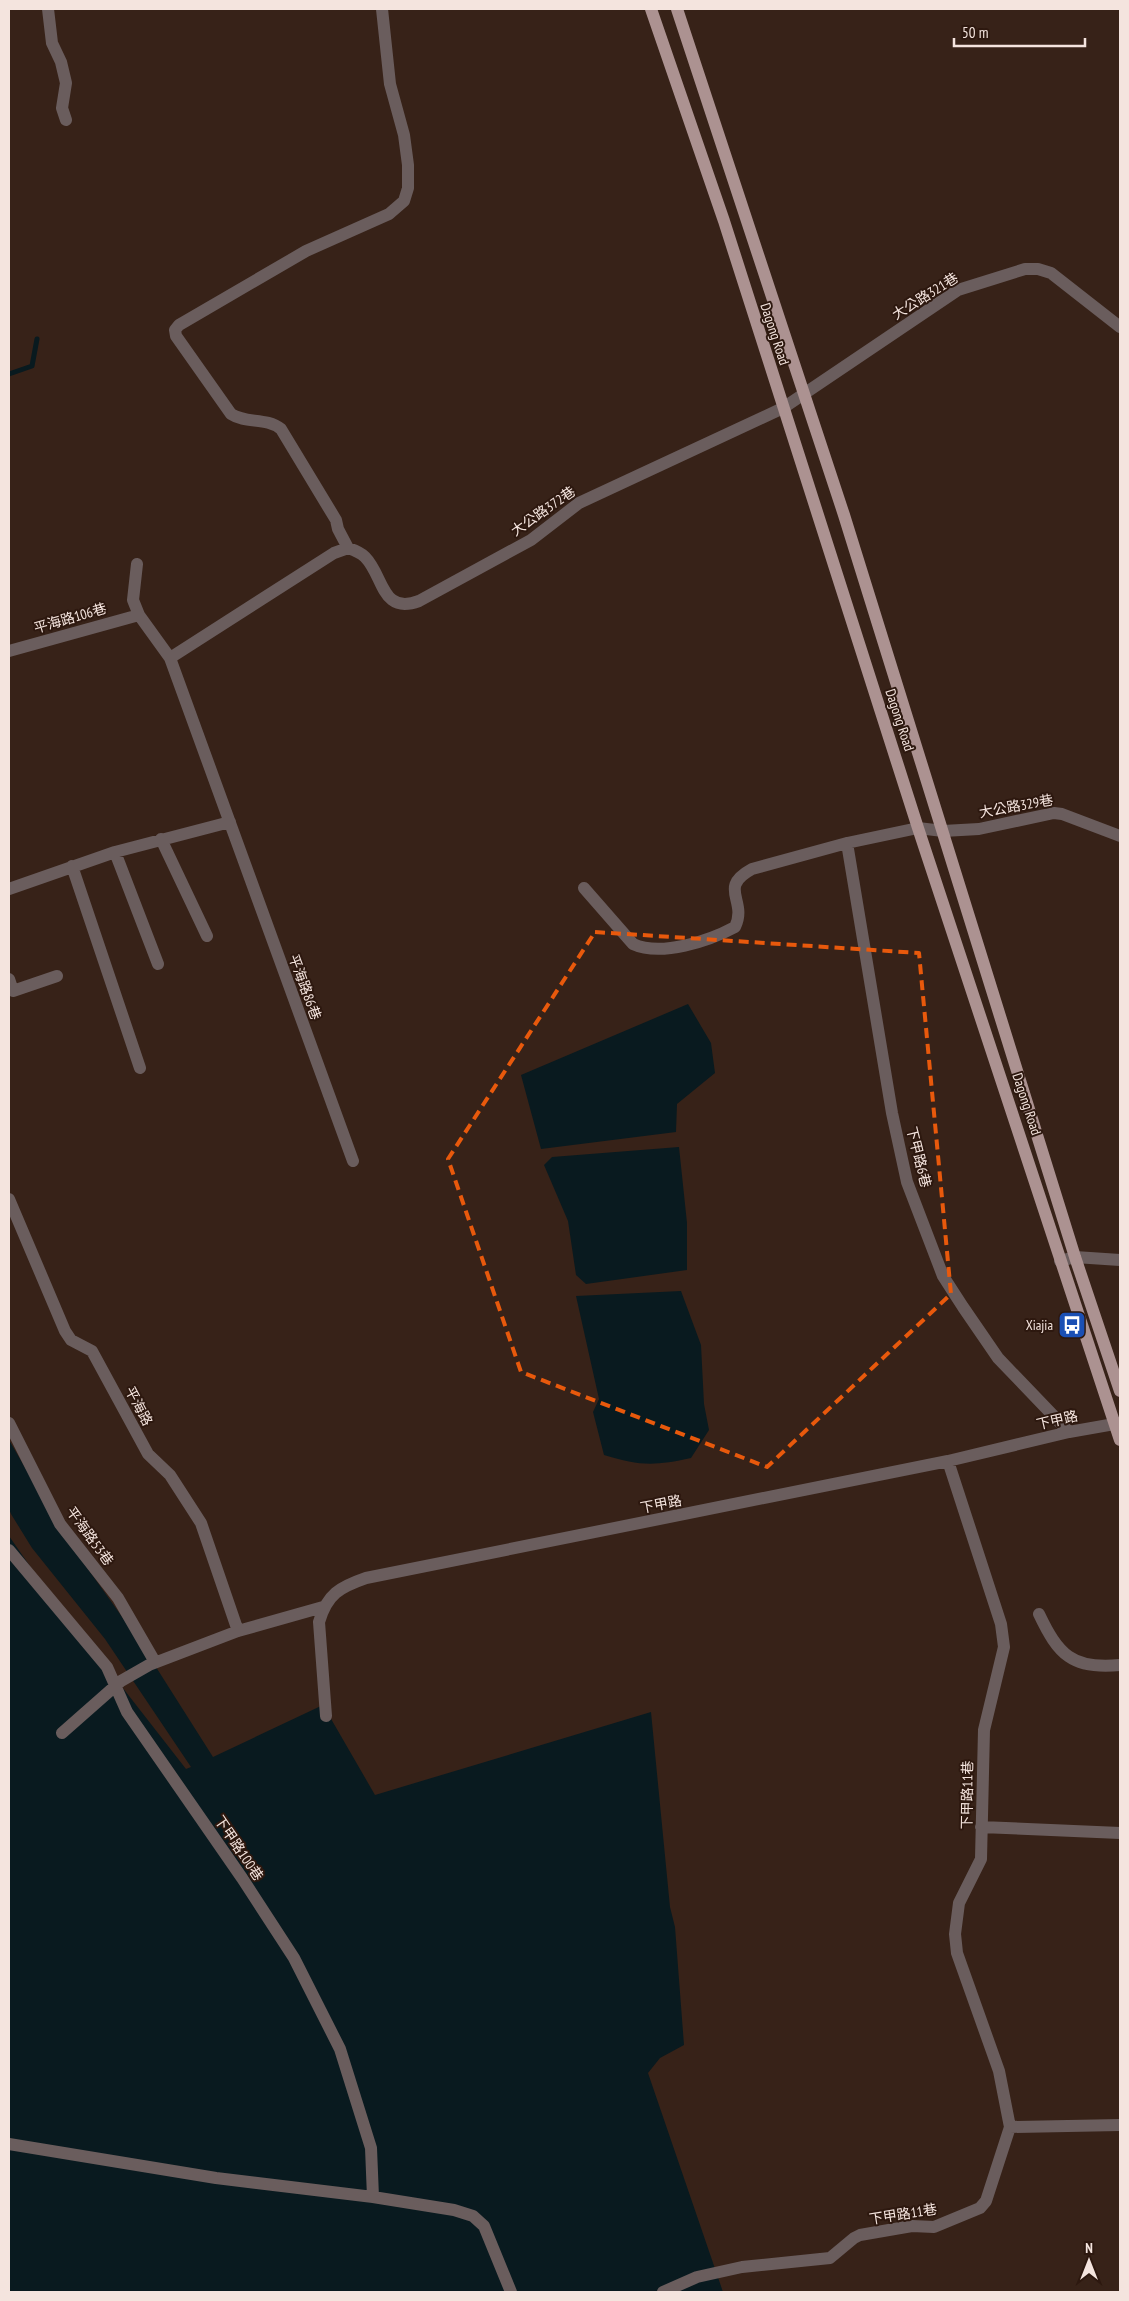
<svg xmlns="http://www.w3.org/2000/svg" width="1129" height="2301" font-family="'PT Sans Narrow','Noto Sans TC',sans-serif">
	<style>
		.water { fill: #091a1f }
		.lines { fill: none; stroke-linecap: round; stroke-linejoin: round }
		.stream { stroke: #091a1f; stroke-width: 5 }
		.minor { stroke: #6a5d5d; stroke-width: 12 }
		.major { stroke: #ac9291; stroke-width: 12 }
		.marked { fill: none; stroke: #e8590c; stroke-width: 4; stroke-dasharray: 10 6; stroke-linejoin: round }
		.labels { text-anchor: middle; dominant-baseline: central; stroke-width: 4; stroke-linejoin: round; paint-order: stroke }
		.street-label { font-size: 14px; fill: #f4e4de; stroke: #2d180f }
		.poi-label { font-size: 14px; fill: #f4e4de; stroke: #2d180f; text-anchor: end }
	</style>
	<rect width="100%" height="100%" fill="#372218"/>
	<path class="water" d="M688,1004l23,39 4,30 -38,31 -1,28 -135,17 -20,-74z
		M679,1147l8,76v47l-101,14 -10,-9 -8,-54 -24,-56 8,-8z
		M681,1291l20,54 3,59 5,26 -18,28c-36,8 -52,8 -87,-3l-11,-43 6,-13 -23,-103z
		M9,1440l57,98 76,107 71,112 110,-52 52,90 276,-83 19,195 5,20 9,118 -24,13 -12,15 75,219h-714v-756l39,56 138,177 5,-2 -86,-128 -73,-91 -21,-34 -2,-5z"/>
	<g class="lines">
		<path class="stream" d="M9,374l23,-8 5,-27"/>
		<path class="minor" d="M48,9l4,34 9,19 5,21 -4,25 4,12
			M348,548c6,2 12,4 17,9 19,19 16,58 54,44l112,-61 48,-37 204,-95 175,-118 67,-21h13l13,4 69,54
			M348,548l-10,-19 -2,-9 -55,-91c-15,-12 -35,-5 -50,-15l-55,-78 -1,-6 4,-5 127,-74 83,-37 15,-13 4,-13v-23l-4,-30 -14,-51 -8,-75
			M137,564l-4,36 6,15 31,43 183,503
			M9,651l130,-36
			M170,658l164,-105 14,-5
			M161,839l46,97
			M847,843l45,270 15,69 36,94 20,31 35,51 71,74
			M115,852l43,112
			M72,866l68,202
			M584,888l49,56c28,13 76,-3 102,-17 13,-27 -18,-39 17,-58l95,-26 71,-15 25,3 36,-2 75,-16 8,1 58,22
			M9,889l106,-37 115,-30
			M9,979l4,12 44,-15
			M9,1199l56,132 6,9 21,11 56,103 22,21 31,48 37,108
			M1060,1261l15,-4 45,3
			M9,1423l51,101 58,74 37,64
			M948,1461l53,163 3,23 -20,83 -3,129 -22,44 -4,31 2,19 42,118 11,56
			M9,1550l98,117 20,45 115,166 52,80 46,91 31,99 2,49
			M1039,1614c19,40 33,56 81,51
			M326,1716l-7,-94c8,-28 21,-35 47,-44l582,-117 121,-29 51,-9
			M62,1733l59,-52 28,-16 89,-34 85,-24
			M981,1827l139,6
			M9,2144l207,34 157,19 81,13 19,6 11,10 27,66
			M663,2292l34,-15 45,-10 88,-9 24,-20 6,-3 52,-9 22,1 46,-19 6,-7 24,-74 110,-2"/>
		<path class="major" d="M651,9l73,212 194,607 202,612
			M677,9l167,506 231,742 45,134"/>
	</g>
	<path class="marked" d="M595,932l324,21 32,341 -184,173 -246,-95 -73,-213z"/>
	<defs>
		<symbol id="bus-square" viewBox="-11 -11 22 22"><rect x="-9" y="-9" width="18" height="18" rx="4" fill="#1a4fb4" stroke="#2d180f"/><path d="M-5-6H5V4H4V6H2V4H-2V6H-4V4H-5ZM-3.5-4V0h7V-4ZM-3.5 1.2v1.5H-2V1.2ZM2 1.2v1.5H3.5V1.2Z" fill="#fff"/></symbol>
	</defs>
	<g fill-rule="evenodd">
		<use href="#bus-square" x="1056" y="1309" width="32" height="32"/>
	</g>
	<g class="labels">
		<g class="street-label">
			<text transform="translate(925 296) rotate(-32)">大公路321巷</text>
			<text transform="translate(775 334) rotate(72)">Dagong Road</text>
			<text transform="translate(543 511) rotate(-35)">大公路372巷</text>
			<text transform="translate(70 618) rotate(-16)">平海路106巷</text>
			<text transform="translate(900 720) rotate(72)">Dagong Road</text>
			<text transform="translate(1016 806) rotate(-10)">大公路329巷</text>
			<text transform="translate(305 987) rotate(70)">平海路86巷</text>
			<text transform="translate(1027 1104) rotate(72)">Dagong Road</text>
			<text transform="translate(919 1157) rotate(76)">下甲路6巷</text>
			<text transform="translate(139 1406) rotate(62)">平海路</text>
			<text transform="translate(1057 1420) rotate(-13)">下甲路</text>
			<text transform="translate(661 1504) rotate(-11)">下甲路</text>
			<text transform="translate(90 1536) rotate(54)">平海路53巷</text>
			<text transform="translate(967 1795) rotate(-89)">下甲路11巷</text>
			<text transform="translate(239 1848) rotate(56)">下甲路100巷</text>
			<text transform="translate(903 2214) rotate(-9)">下甲路11巷</text>
		</g>
		<g class="poi-label">
			<text x="1053" y="1325">Xiajia</text>
		</g>
	</g>
	<rect width="1129" height="2301" fill="none" stroke="#f4e4de" stroke-width="20"/>
	<g transform="translate(1089 2261)" stroke="#2d180f" stroke-width="4" paint-order="stroke">
	<path d="M0-4L9 19L0 12L-9 19Z" fill="#f4e4de"/>
	<text y="-8" font-size="14" font-weight="bold" text-anchor="middle" fill="#f4e4de">N</text>
	</g>
	<path d="M954 38v8h131v-8" fill="none" stroke="#f4e4de" stroke-width="2.5"/>
	<text x="962" y="38" font-size="15" fill="#f4e4de" stroke="#2d180f" stroke-width="4" paint-order="stroke">50 m</text>
</svg>
